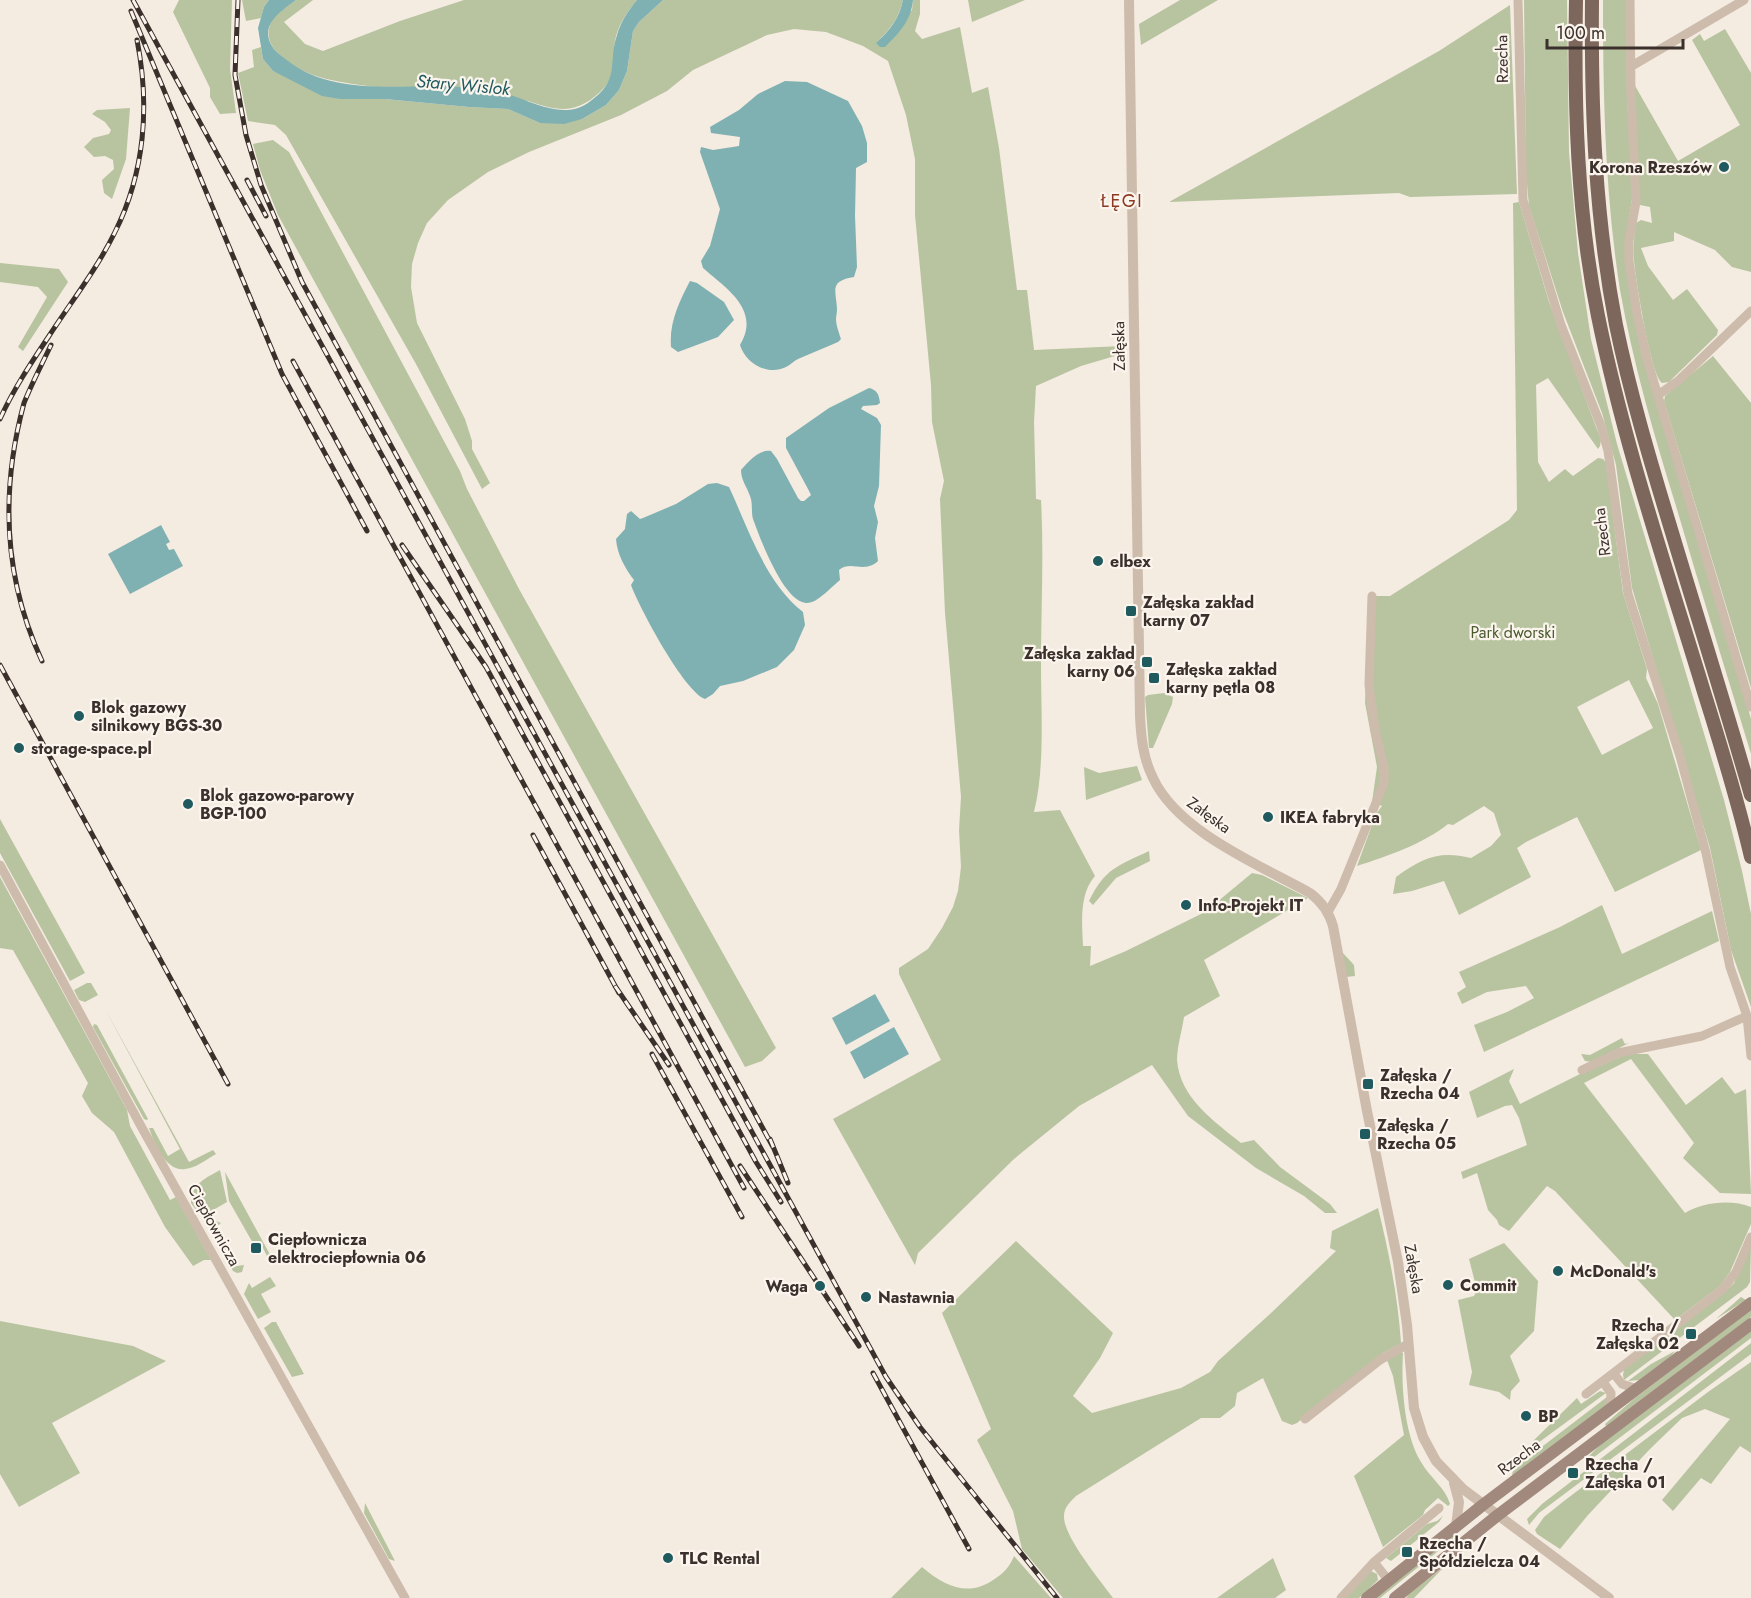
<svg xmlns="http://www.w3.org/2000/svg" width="1751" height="1598" font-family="Jost,sans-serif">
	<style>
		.green { fill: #b8c4a0; fill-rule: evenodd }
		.water { fill: #7fb0b2 }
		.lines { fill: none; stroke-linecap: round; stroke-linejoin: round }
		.minor { stroke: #cdbbac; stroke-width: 9 }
		.tertiary { stroke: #cdbbac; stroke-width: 10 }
		.secondary { stroke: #a18a7d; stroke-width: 12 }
		.primary { stroke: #7d675c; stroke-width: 14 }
		.rail-casing { stroke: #3b302b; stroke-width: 5 }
		.rail { stroke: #fbf5ee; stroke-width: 3; stroke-dasharray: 9; stroke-linecap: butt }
		.poi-dot { fill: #1f5a5e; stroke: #fbf5ee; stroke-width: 2 }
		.labels { text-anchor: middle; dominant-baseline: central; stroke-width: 4.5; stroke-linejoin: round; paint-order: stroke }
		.street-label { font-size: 16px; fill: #3b302b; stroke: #fbf5ee }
		.poi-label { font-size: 16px; font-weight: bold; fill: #3b302b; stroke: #fbf5ee; text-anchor: start }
		.park-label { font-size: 16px; fill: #4a5a2e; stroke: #fbf5ee }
		.water-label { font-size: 18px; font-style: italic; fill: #1f5a5e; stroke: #fbf5ee }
		.neighbourhood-label { font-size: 18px; letter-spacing: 1.5px; fill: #8c3b22; stroke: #fbf5ee }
	</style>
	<rect width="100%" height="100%" fill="#f4ebe1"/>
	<path class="green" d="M179,0h53l-2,69 6,44 -16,1 -10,-17v-9l-37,-76z
		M242,0h27l-5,7 -3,11 -15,3z
		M296,0h17l-29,22 21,22 18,7 77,-30 64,-21h173c-9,11 -17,22 -21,36 -3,12 -1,25 -4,37 -1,7 -7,14 -12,19 -25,23 -42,19 -72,9 -38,-4 -77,-7 -115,-11 -27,-2 -55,-4 -82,-10 -26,-5 -80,-30 -57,-63 5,-7 15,-12 22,-17z
		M663,0h240c-5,20 -12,28 -27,43l36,-33 1,-10h7v14l-5,17 7,8 38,-12 12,66 16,-6 11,61 18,142h10l7,60 88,-4 3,7 -44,13 -45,20 -2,36 2,77 5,1c3,55 0,110 0,166 0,45 4,103 -7,146l26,-2 35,66c-16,18 -13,47 -12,70h8l-1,20 36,-15 79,-39 47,-39 10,2 46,23 -104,62 16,36 -36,21c-2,14 -7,29 -7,43 3,38 37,61 64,83l13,-3 26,27 50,37 7,9h-12l-21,-17 -48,-28 -68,-52 -36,-51 -73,41 -65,53 -96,94 -3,12 -82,-146 108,-59 -42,-86v-6l29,-19 14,-21 11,-21 5,-16 3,-24 -2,-37 2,-33 -16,-184 -5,-114 4,-18 -12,-59 -1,-37 -16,-170v-56l-9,-44 -18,-54 -25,-15 -37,-14 -32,-3 -27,6 -74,35 -26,21 -46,24 -92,37 -41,20 -40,28 -21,23 -9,20 -6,21 -1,23 6,36 48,96 7,22v8l18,34 -8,6 -66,-125 -130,-229 -11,-10 -27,-4 -10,-48 16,-6 -2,-17 9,-3 2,12 10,12 67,28h45l84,8 39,2 32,14 42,-4 24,-14 13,-15 8,-19 6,-40 6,-9z
		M968,0h57l-53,22z
		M1180,0h38l-77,45 -2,-21z
		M1524,0h43l2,152 9,101 13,86 26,105 107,356 18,71 9,43v93l-20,-57 -21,-102 -78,-260 -16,-123 -14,-52 -39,-101 -34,-106 -3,-33z
		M1603,0h23l1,96 6,96 -8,52 5,45 121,430v35c-25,-83 -51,-165 -75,-248 -22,-71 -43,-143 -56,-216 -15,-96 -17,-193 -17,-290z
		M1510,5l7,189 -107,3 -11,-4 -230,9 270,-151z
		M1725,29l26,44v199l-19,-5 -17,-17 -41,-18v9l-33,7 7,18 25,34 14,-11 31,41 -1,5 -48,47 -7,1c-12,-10 -26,-103 -28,-122 -1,-13 0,-25 2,-38l5,-3 11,3 -2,-16 -10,-2 -6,-121 44,77 62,-36 -48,-85 8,-6 4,7z
		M130,108l-4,51 -14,40 -8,-6 -2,-13 12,-11 -1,-9 -8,-4 -11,1 -10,-10 9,-9 16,-4 2,-4 -6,-8 -13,-8 5,-4z
		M273,140l16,12 171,319 7,18 52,100 257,459 -14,13 -17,6 -467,-852 -18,-45 -7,-26z
		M1519,202l30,100 52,138 -1,6 -2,3 -50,-71 -12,7 2,77 11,20 16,-13 8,7 25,-18 5,1 3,4 17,130 24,76 -1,9 12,26 43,146 -86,42 -38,-75 -51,25 -9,6 14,29 -72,38 -15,-34 -32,10 -19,3 3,-17c26,-19 43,-27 75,-19l20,-12 10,-11 -7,-22 -10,-7 -31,19 -5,-1c-25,20 -60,32 -91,42l19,-52 6,-8 -10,-4 5,-35 -12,-64 4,-107h21l119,-76 8,-10 -4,-307zM1629,680l24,48 -51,27 -25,-48z
		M0,263l59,6 9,13 -45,69 -5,-4 29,-50 -9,-10 -38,-5z
		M1713,356l38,47v285l-87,-287 1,-5z
		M1164,693l9,4 -1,7 -19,44h-4l-4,-51 3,-2z
		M1137,766l5,14 -56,20 -2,-33 15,6z
		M0,819l85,154 -15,8 -70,-128z
		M1149,851l1,10 -34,17 -23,27 -4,-4c16,-33 29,-35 60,-50z
		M0,877l127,233 3,16 40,74 6,-3 35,63h-7l-11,6 -28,-39 -51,-95 -22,-19 -10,-17 6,-13 -75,-133 -13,-2z
		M1602,905l20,49 90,-43 7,30 -235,111 -10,-27 33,-13 27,-14 -8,-12 -39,6 -25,12 -5,-11 9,-6 -7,-15 101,-45z
		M1342,952l12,13 1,11 -9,1z
		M87,983h4l7,12 -13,7 -6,-2 -5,-10z
		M104,1007l85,155 24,-12 3,4c-9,5 -20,14 -31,15 -19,3 -31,-26 -36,-41h4l15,28 12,-7z
		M94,1024l3,1 51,94 -1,1 -3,-1 -51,-92z
		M1622,1038l3,6 4,-1 -37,19 -7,-1 -4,-7 9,1z
		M1627,1054h21l38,51 36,-28 13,17 11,-5 5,105 -31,-1 -37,-35 11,-15 -63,-84 -47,24 101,130c18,-11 46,-14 66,-6v17l-21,48 -10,14 -45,34 -120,-129 -8,-5 -38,45 -10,-6 -2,-5 -9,-10 -11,-37 -14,6 -2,-7 66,-27 -8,-27 -7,-13 -7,1 -28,12 -8,-26 45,-23 -5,12 11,23 62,-31z
		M220,1170l7,32 -19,11h-10l-7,-10c0,-19 15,-25 29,-33z
		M225,1172l49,90 -3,2 -11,-22 -6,3 -25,-44z
		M1378,1208c11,45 20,89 23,135l-18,10 -86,70 -5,2 -10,-4 -19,-43 -26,15 -2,13 -15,12h-19l-125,78c-5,5 -12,11 -12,20 -1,20 36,64 49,82h-50l-41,-49 -9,-38 -36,-71 14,-11 -49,-116 74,-72 97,92 -13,25 -27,38 19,17 89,-25 29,-16 8,-11 52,-47 66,-63 -6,-3 2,-17z
		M213,1220l8,3 -5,4 21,39 7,-1 -2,7 -5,1 -4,-2 -23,-42v-6z
		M1504,1243l34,38 -4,50 -24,25 10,25 -9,10 -1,9 -11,-8 -30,-7 3,-13 -14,-72 16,-4 3,-6 -8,-31z
		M1751,1246l-1,36 -3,5 -123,93 -1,-5 1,-6 100,-76 10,-10z
		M270,1277l6,9 -15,8 10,18 -13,7 -14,-25 5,-11 3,5z
		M1741,1297l5,3 -30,19z
		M1751,1310v7l-145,109 -1,-2 30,-26z
		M0,1321l133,25 33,15 -114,62 28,50 -61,34 -19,-33z
		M272,1322h4l28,52 -12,3 -28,-49z
		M1751,1331v7l-162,123 -2,-3 13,-13z
		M1751,1343v11l-212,159 -10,12 -2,-6 15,-15z
		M1675,1351l-4,5 -32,24 -11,1 23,-17z
		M1399,1352l4,1c-2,32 1,81 18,109 9,16 24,25 29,42l-2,2 -10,-8 -13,12 -2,5 -40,32 -29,-71 50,-41 -11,-59 -6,-16z
		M1751,1362v91l-11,-7 -29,38 -10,-6 -28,33 -11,-11 68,-81 -25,-10 -23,9 -33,32 -61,65 -28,34 -23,-15 -2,-4 9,-13 20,-16 144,-109z
		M1600,1391l6,2 -87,64 13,-15 45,-44 4,6z
		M1607,1397l1,7 -96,72 1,-7z
		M365,1503l30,58 -6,-2 -25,-46z
		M1443,1516l-4,6 -48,39 -5,-3 41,-34 10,-3z
		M1456,1532l2,3 -78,63h-5z
		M1014,1556l37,42h-160l31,-31c23,20 48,31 74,11 9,-6 14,-12 18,-22z
		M1273,1558l13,32 -11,8h-58z
		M1445,1566l-31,32h-8l3,-4z
		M1371,1571l6,3 1,6 -19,18h-13z"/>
	<path class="water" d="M269,0h27c-15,11 -37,25 -24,46 4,7 10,10 16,15 48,37 117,22 173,26 12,1 24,2 36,4 28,6 63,31 91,12 34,-24 19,-38 29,-68 4,-14 11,-24 20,-35h26l-24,22 -6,9 -6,40 -8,19 -13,15 -24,14 -18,5 -24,-1 -32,-14 -39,-2 -84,-8h-45l-18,-3 -49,-25 -10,-12 -5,-31 6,-21z
		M903,0h10c-2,21 -14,33 -28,47h-5l-4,-4c14,-13 23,-24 27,-43z
		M785,81l22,1 41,19 14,25 5,17v19l-11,6 -1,48 2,51 -3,10c-25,4 -18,13 -17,32 0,4 -1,7 -1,10 0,6 3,14 5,20l-3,3c-13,6 -27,11 -40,17 -4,2 -8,6 -12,8 -18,9 -40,-3 -46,-22 21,-35 -13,-56 -37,-77l-2,-7 9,-15 10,-37 -20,-57 1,-5 12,3 26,-4 1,-9 -29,-4 -1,-6 29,-17 19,-16z
		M690,281l7,2 27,19 10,18 -16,17 -40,15 -7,-5c-2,-24 8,-45 19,-66z
		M869,388c8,2 10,6 11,15l-3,2 -14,1 -2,3 16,9 4,7 -2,61 -5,20 4,16 -3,16 3,23c-14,13 -27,-1 -39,9l1,10c-9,7 -23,24 -34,23 -23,-2 -46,-65 -53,-84 -2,-7 0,-16 -3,-23 -3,-9 -9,-16 -9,-26 7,-8 18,-21 30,-19l6,8 21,39 3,3h3l7,-6 -3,-6 -22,-41v-10l43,-30z
		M717,483l12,4c20,43 36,95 74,125l2,13 -11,25 -17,17 -34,14 -23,5 -7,8 -8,5c-21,-8 -65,-90 -74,-114l3,-5c-9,-12 -17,-26 -18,-41l9,-10 2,-15 4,-3 9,8 3,-1 33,-14 32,-20z
		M161,525l9,17 -4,2 3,6 5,-1 9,17 -53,28 -22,-40z
		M875,994l15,27 -44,24 -14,-27z
		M894,1027l15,27 -45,25 -14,-27z"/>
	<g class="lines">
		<path class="minor" d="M1518,0l5,200 38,125 40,101 7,25 20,143 52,162 26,97 24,114 17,49 4,40
			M1630,0l1,93 5,109 -7,39v20l8,53 10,45 104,348
			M1630,67l114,-67
			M1658,395l20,-14 73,-70
			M0,865l142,263 263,470
			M1328,912l13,-23 43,-106v-16l-9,-37 -6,-45 3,-89
			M1582,1070l36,-17 84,-17 45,-20
			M1614,1374l8,10 15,5
			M1603,1382l8,11 -1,16
			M1586,1394l137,-105 13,-17 15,-35
			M1305,1419l75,-59 28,-16
			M1374,1562l15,19
			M1341,1598l33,-36 65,-54"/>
		<path class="tertiary" d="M1129,0l11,716c1,21 3,42 13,62 25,54 107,87 157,115 12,9 19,19 23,33l34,185 31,151 9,63 7,83 9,29 13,24 27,28 146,109
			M1454,1483l5,19 -3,24"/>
		<path class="secondary" d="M1367,1598l117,-94 267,-201
			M1395,1598l103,-83 253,-191"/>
		<path class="primary" d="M1576,0c-2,105 1,213 22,316 26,128 68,251 106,376 17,54 34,109 47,165
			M1592,0c-1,111 3,216 24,325 14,68 34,135 54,201 27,90 55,179 81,269"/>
		<defs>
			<path id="rail" d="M133,0l753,1377 34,50 137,171
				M238,0l-3,75 11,60 15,50 41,97 471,865
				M131,11l151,363 85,157
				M247,180l19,36
				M293,361l451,827
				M0,419c13,-29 31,-56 49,-83 22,-34 48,-67 66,-104 30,-60 35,-127 22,-192
				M402,545l84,122 270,495 25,40
				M42,661c-39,-84 -42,-169 -18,-258 8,-20 18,-39 27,-58
				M0,665l228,419
				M533,835l86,158
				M615,986l54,79
				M652,1054l90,163
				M770,1139l18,44
				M740,1166l119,180
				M873,1373l96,176"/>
		</defs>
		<use href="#rail" class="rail-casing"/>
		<use href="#rail" class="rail"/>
	</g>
	<g class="poi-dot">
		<circle cx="1724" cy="167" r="6"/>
		<circle cx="1098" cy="561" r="6"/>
		<rect x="1125" y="605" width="12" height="12" rx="3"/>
		<rect x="1141" y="656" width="12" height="12" rx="3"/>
		<rect x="1148" y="672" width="12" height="12" rx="3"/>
		<circle cx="79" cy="716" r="6"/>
		<circle cx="19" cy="748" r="6"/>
		<circle cx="188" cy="804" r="6"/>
		<circle cx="1268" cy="817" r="6"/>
		<circle cx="1186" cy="905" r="6"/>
		<rect x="1362" y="1078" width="12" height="12" rx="3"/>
		<rect x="1359" y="1128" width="12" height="12" rx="3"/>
		<rect x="250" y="1242" width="12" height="12" rx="3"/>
		<circle cx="1558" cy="1271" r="6"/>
		<circle cx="1448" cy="1285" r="6"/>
		<circle cx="820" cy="1286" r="6"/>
		<circle cx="866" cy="1297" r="6"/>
		<rect x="1685" y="1328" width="12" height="12" rx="3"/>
		<circle cx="1526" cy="1416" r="6"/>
		<rect x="1567" y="1467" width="12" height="12" rx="3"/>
		<rect x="1401" y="1546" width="12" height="12" rx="3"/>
		<circle cx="668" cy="1558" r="6"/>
	</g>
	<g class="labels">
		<g class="street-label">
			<text transform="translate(1502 59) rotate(-91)">Rzecha</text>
			<text transform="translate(1119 346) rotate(-91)">Załęska</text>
			<text transform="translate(1602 532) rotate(-97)">Rzecha</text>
			<text transform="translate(1209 815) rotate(36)">Załęska</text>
			<text transform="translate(214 1225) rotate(61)">Ciepłownicza</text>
			<text transform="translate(1414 1269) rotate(80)">Załęska</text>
			<text transform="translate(1519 1457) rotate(-37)">Rzecha</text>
		</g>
		<g class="poi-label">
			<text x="1712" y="167" text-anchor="end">Korona Rzeszów</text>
			<text x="1110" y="561">elbex</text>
			<text x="1143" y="602">Załęska zakład<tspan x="1143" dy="18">karny 07</tspan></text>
			<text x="1135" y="653" text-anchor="end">Załęska zakład<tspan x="1135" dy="18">karny 06</tspan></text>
			<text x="1166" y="669">Załęska zakład<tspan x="1166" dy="18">karny pętla 08</tspan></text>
			<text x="91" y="707">Blok gazowy<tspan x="91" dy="18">silnikowy BGS-30</tspan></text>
			<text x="31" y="748">storage-space.pl</text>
			<text x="200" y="795">Blok gazowo-parowy<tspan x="200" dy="18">BGP-100</tspan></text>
			<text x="1280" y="817">IKEA fabryka</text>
			<text x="1198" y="905">Info-Projekt IT</text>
			<text x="1380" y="1075">Załęska /<tspan x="1380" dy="18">Rzecha 04</tspan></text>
			<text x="1377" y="1125">Załęska /<tspan x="1377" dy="18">Rzecha 05</tspan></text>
			<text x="268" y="1239">Ciepłownicza<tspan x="268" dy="18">elektrociepłownia 06</tspan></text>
			<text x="1570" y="1271">McDonald's</text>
			<text x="1460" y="1285">Commit</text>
			<text x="808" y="1286" text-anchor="end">Waga</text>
			<text x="878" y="1297">Nastawnia</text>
			<text x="1679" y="1325" text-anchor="end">Rzecha /<tspan x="1679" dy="18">Załęska 02</tspan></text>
			<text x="1538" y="1416">BP</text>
			<text x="1585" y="1464">Rzecha /<tspan x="1585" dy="18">Załęska 01</tspan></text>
			<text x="1419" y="1543">Rzecha /<tspan x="1419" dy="18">Spółdzielcza 04</tspan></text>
			<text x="680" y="1558">TLC Rental</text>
		</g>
		<g class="park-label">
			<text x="1513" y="632">Park dworski</text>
		</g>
		<g class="water-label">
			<text transform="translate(463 85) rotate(5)">Stary Wislok</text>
		</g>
		<g class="neighbourhood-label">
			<text x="1122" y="201">ŁĘGI</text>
		</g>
	</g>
	<path d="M1547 39v9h136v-9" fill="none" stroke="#3b302b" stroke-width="3"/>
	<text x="1556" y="39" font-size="18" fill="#3b302b" stroke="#fbf5ee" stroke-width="4.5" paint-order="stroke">100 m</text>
</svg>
